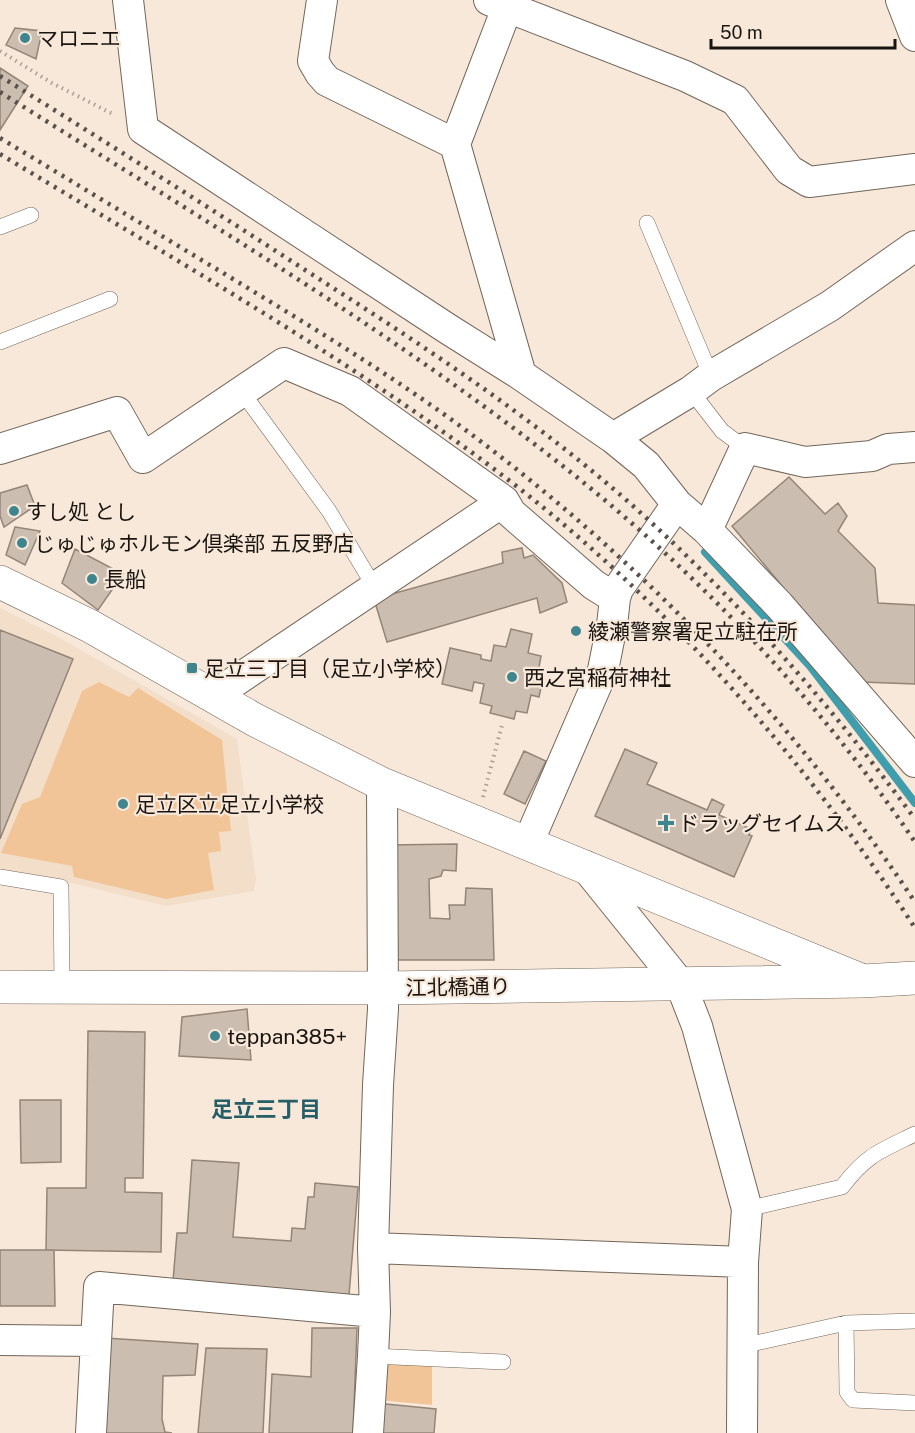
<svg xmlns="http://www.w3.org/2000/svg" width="915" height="1433" font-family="'Public Sans','Noto Sans JP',sans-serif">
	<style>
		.built { fill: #f3deca }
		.green { fill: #f2c598 }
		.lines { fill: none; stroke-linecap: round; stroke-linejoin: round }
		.stream { stroke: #409eac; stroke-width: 8 }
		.building { fill: #cbbdb0; stroke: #938578; stroke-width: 1.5 }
		.lane-casing { stroke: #726659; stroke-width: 16 }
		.street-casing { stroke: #726659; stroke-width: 32 }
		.secondary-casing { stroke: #726659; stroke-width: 34 }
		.path { stroke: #aa9e93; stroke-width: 4; stroke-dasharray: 1.5 4.5; stroke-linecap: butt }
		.lane { stroke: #fff; stroke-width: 15 }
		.street { stroke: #fff; stroke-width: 30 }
		.secondary { stroke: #fff; stroke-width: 33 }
		.rail { stroke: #59514a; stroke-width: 4.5; stroke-dasharray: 3 6; stroke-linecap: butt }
		.poi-dot { fill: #3f858f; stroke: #f7e8da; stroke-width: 2 }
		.labels { text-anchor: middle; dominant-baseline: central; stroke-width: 4.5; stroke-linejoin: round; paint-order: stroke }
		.poi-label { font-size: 21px; fill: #19140f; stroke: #f7e8da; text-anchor: start }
		.street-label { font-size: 21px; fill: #19140f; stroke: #f7e8da }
		.neighbourhood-label { font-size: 22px; font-weight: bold; fill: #255e66; stroke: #f7e8da }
	</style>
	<rect width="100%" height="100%" fill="#f7e8da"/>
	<path class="built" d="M0,608l56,28 181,103 19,141 -2,11 -88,15 -123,-30 -43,-7z"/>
	<path class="green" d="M99,682l30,15 9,-9 84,52 9,91 -12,1 2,19 -13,2 6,37 -48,9 -92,-22 -2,-11 -71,-13 21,-49 18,-7 42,-106z
		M378,1360l54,3v42l-54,-5z"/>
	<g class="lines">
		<path class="stream" d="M705,552l105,114 105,137"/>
	</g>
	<path class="building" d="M15,28l27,3 -6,28 -30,-14z
		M0,68l28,18 -28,44z
		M789,477l36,37 13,-11 9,13 -9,15 37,37 3,35 37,2v79l-53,-2 -130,-156z
		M27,485l8,21 -31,21 -4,-11v-23z
		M15,527l25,4 -15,34 -19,-10z
		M522,548l2,10 9,-3 29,28 5,19 -27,11 -3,-15 -150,44 -13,-43 129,-36 -1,-11z
		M75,549l48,25 -25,36 -36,-27z
		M511,629l21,5 -4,19 13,3 -3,17 6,1 -5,23 -8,-2 -4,18 -11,-2 -2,8 -24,-6 2,-7 -12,-3 4,-19 -10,-2 -2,9 -30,-7 8,-36 31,7v4l10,2 3,-16 12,2z
		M0,630l73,29 -73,180z
		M625,749l32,14 -10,21 60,26 5,-11 12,6 -5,10 32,14 -2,6 3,1 -18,41 -139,-61z
		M524,751l22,10 -21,43 -21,-10z
		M457,844l-1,27 -13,-1 -2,6 -12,3 1,39 20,1 -1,-14h16l1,-17 26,1 2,71h-105l-1,-115z
		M247,1009l4,51 -72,-4 3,-39z
		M88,1031l57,1 -2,146h-18v14l37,1 -1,59 -115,-2 1,-62h39z
		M20,1100h41v62l-40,1z
		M192,1160l47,3 -6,74 58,4 1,-13 13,1 3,-32h6l1,-14 43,4 -9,108 -176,-14 4,-48h10z
		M0,1250h54l1,56h-55z
		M312,1328h45l-4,105h-84l3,-59 39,3z
		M105,1338l93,6 -3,31 -32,1 -1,43 3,13 7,1h-72z
		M206,1348l61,1 -4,84h-65z
		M376,1403l60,6 -2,24h-59z"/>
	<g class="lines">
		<defs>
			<path id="lane" d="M647,223l64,153
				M0,227l31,-12
				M0,342l110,-43
				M691,391l31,40 23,17
				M242,392l87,119 46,77
				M0,877l61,10 1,100
				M747,1209l95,-22c24,-32 38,-36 73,-53
				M846,1323l1,69 6,8 62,3
				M742,1346l104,-23 69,-2
				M373,1356l130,6"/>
			<path id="street" d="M128,0l15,129 305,200 73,46 92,63 33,27 31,39 30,26 72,75 136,157
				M322,0l-9,61 7,12 7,8 128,63
				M489,0l196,76 50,24 54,70 20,12 106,-13
				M510,0l-55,144 66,231
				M901,0l14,36
				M613,438l78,-47 20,-15 119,-70 85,-60
				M0,449l117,-37 26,46 141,-95 66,28 154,110 7,12 83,72 21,13
				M707,530l38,-82 60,14 67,-6 16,-7 27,-2
				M213,696l291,-195
				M528,843l75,-173 9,-45 3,-27 3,-9 59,-85
				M585,866l96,119 16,41 50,183 -4,53 -1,171
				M373,1248l370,14
				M0,1340l96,1
				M91,1433l8,-146 276,25
				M368,1433l5,-77 2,-44 -2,-64 5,-163 5,-76 -1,-225"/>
			<path id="secondary" d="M0,582l90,44 165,94 127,64 481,197
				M0,987l383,1 480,-7 52,-3"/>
		</defs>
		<use href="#lane" class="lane-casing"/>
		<use href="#street" class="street-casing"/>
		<use href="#secondary" class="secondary-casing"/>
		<path class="path" d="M0,51l52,32 61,31
			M483,797l19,-72"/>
		<use href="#lane" class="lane"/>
		<use href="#street" class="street"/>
		<use href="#secondary" class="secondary"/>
		<path class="rail" d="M0,76c101,63 202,127 302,192 114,73 228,147 330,237 107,96 198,199 283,314
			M0,92c185,117 378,230 550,364 140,108 266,240 365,386
			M0,138c78,47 155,94 233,141 74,45 148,90 219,141 182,133 338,295 463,482
			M0,154c168,102 341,199 498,318 162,122 307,286 417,456"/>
	</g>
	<g class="poi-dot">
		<circle cx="25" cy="38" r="6"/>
		<circle cx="14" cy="511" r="6"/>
		<circle cx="22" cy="543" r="6"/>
		<circle cx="92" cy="579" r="6"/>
		<circle cx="576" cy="631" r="6"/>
		<rect x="186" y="662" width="12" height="12" rx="3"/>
		<circle cx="512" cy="677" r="6"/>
		<circle cx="123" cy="804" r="6"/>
		<path d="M663 814h6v6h6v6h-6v6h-6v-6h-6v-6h6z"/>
		<circle cx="215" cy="1036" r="6"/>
	</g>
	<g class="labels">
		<g class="poi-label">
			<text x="37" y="38">マロニエ</text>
			<text x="26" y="511">すし処 とし</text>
			<text x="34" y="543">じゅじゅホルモン倶楽部 五反野店</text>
			<text x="104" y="579">長船</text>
			<text x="588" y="631">綾瀬警察署足立駐在所</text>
			<text x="204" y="668">足立三丁目（足立小学校）</text>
			<text x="524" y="677">西之宮稲荷神社</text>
			<text x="135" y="804">足立区立足立小学校</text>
			<text x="678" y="823">ドラッグセイムス</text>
			<text x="227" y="1036">teppan385+</text>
		</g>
		<g class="street-label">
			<text transform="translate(458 987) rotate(-1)">江北橋通り</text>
		</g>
		<g class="neighbourhood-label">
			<text x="266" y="1109">足立三丁目</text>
		</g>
	</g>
	<path d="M711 39v9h184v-9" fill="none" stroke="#19140f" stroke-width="3"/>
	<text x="720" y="39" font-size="18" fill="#19140f" stroke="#f7e8da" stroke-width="4.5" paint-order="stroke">50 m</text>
</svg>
